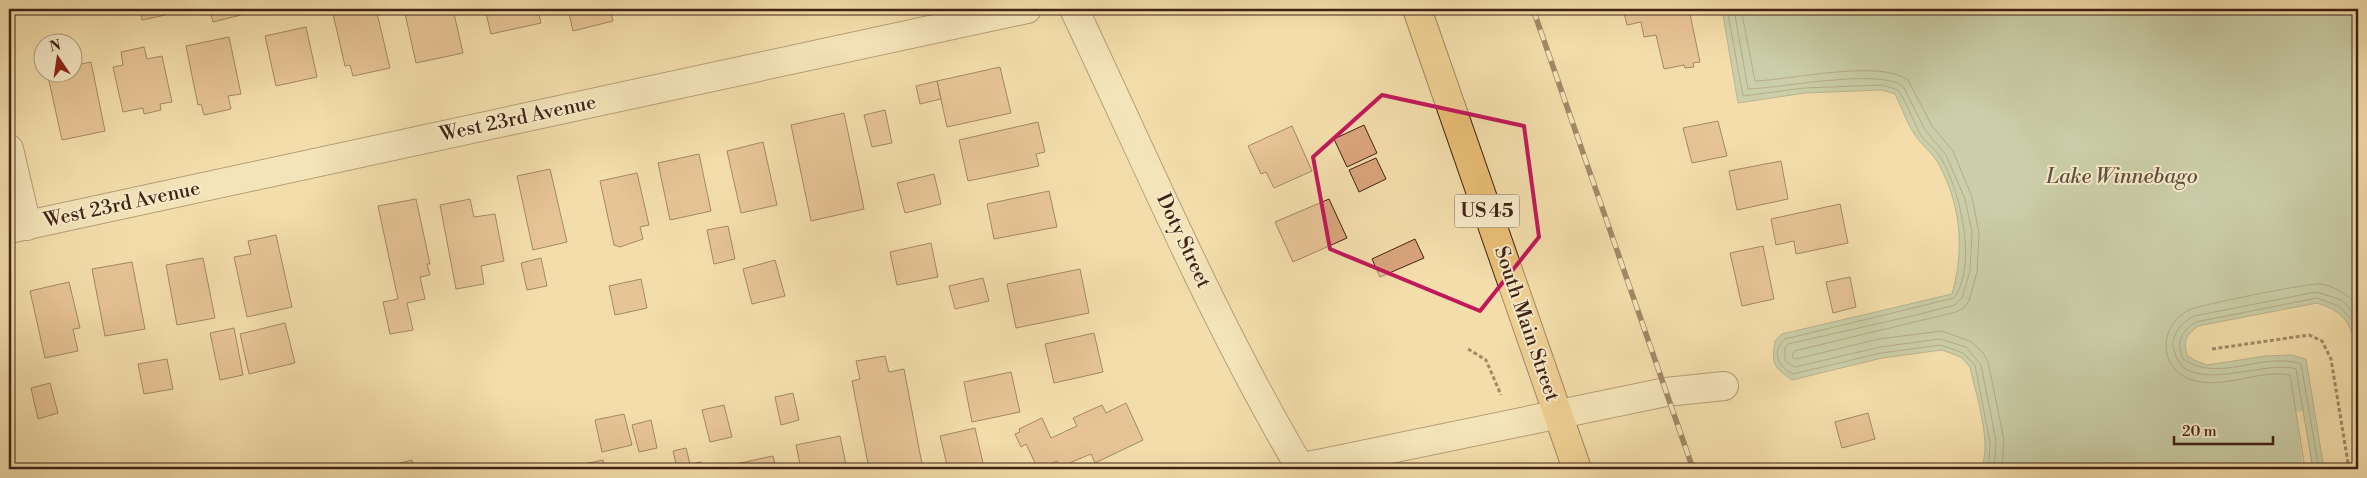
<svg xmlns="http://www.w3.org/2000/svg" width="2367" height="478" font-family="'Libre Bodoni',serif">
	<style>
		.water { fill: #9cbca7; stroke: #787e6c }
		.pier { fill: #f3deac }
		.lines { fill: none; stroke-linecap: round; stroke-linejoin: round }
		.shore { stroke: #6e6f5e; stroke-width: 1 }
		.building { fill: #d9a47c; stroke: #412214 }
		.minor-casing { stroke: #6e513a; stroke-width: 30 }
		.major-casing { stroke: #412214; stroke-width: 30 }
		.path { stroke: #412214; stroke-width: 3; stroke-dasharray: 4 2.5; stroke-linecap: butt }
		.minor { stroke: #f7eac9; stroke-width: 28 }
		.major { stroke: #eabf76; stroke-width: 28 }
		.rail-casing { stroke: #412214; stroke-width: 5.5 }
		.rail { stroke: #f7eac9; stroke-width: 4; stroke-dasharray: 11; stroke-linecap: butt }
		.marked { fill: none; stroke: #c2185b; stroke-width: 4; stroke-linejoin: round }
		.labels { text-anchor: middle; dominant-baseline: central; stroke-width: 4; stroke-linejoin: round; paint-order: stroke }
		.shield { fill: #f7eac9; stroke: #785e4a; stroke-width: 1 }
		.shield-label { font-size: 19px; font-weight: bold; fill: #412214 }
		.street-label { font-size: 20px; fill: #412214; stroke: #f7eac9 }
		.water-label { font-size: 21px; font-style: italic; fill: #5c5040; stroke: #f7eac9 }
	</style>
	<rect width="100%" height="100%" fill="#f3deac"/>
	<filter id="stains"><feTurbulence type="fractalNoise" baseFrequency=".004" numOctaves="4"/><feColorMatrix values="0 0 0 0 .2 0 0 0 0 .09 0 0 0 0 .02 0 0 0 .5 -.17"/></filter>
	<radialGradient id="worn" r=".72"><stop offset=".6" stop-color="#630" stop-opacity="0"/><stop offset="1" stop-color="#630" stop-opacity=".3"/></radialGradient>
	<path class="water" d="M1722,9h636v340c-10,-28 -12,-36 -41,-46l-119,23c-12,10 -15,14 -11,29l9,6 11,4 59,-9 25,-1 15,4 18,110h-344c14,-20 -5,-78 -10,-102l-9,-10 -19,-7 -60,8 -90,22c-20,-14 -20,-16 -17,-39l7,-7 170,-40c13,-45 9,-91 -15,-133 -5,-8 -14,-15 -20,-23 -9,-12 -15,-30 -22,-44l-13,-4 -77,3 -67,10z"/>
	<path class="pier" d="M2304,411l8,58h-9l-7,-57z"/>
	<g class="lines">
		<path class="shore" d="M1727,9l16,87 61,-8 78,-3 16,5c9,13 14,28 21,42 5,10 16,16 22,26 19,31 37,108 13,140l-169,41c-15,12 -6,28 8,35l88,-21 60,-8 22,8 12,12 15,77 -1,22 -3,5
			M1734,9l14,80c34,-1 129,-21 155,-3l22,44 21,25 19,44 7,33 -2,39 -8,27 -7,7 -39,10 -128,29 -3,3v14l10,6 85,-20 60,-8 26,8 15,18 15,76 -2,28
			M1741,9l14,72c35,-1 125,-22 153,-1l24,46 21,25 19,46 7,36 -2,39 -8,29 -5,7 -8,4 -162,39 -2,6 4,2 83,-20 63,-8 30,11 12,12 4,8 16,78 -2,29
			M2305,469l-15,-94c-32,-6 -65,15 -98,5 -34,-11 -34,-54 -3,-70 9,-5 120,-27 131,-26 16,2 28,11 38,22
			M2313,469l-17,-100c-30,-10 -110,28 -121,-16 -2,-5 -3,-9 -1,-15 3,-10 10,-17 20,-22l122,-24 26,8 16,18
			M2319,469l-18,-105c-39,-13 -82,20 -118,-5 -8,-17 -1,-28 13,-37l121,-24 22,8 14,15 5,14"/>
	</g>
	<path class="building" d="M139,9h24l2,6 -23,5z
		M209,9h31l1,6 -28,7z
		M288,9h23l-22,5z
		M328,9h48l14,59 -37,8 -3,-11 -5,1 -12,-52 -3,1z
		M404,9h49l10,44 -47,10z
		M485,9h53l3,14 -50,11z
		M568,9h42l3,12 -40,10z
		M1221,9h13l-11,5z
		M1623,9h66l11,53 -7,1 1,4 -9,1 -1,-3 -20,4 -8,-34 -12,2 -3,-15 -14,3z
		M306,27l11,50 -41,9 -11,-50z
		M229,37l12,57 -13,2 3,13 -27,6 -3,-11 -3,1 -12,-59z
		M144,47l3,12 15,-3 10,46 -12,2 1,6 -17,4 -1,-6 -20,4 -10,-45 10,-2 -2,-13z
		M91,62l14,69 -43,9 -15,-68h25v-6z
		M1000,67l11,46 -64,14 -10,-46z
		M937,81l4,18 -21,5 -4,-18z
		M885,110l7,33 -20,4 -8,-32z
		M844,113l20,96 -53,12 -20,-96z
		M1718,121l9,35 -35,7 -9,-35z
		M1038,122l7,30 -9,2 3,12 -71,15 -9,-41z
		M1364,125l13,28 -30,14 -13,-28z
		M1292,126l20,45 -38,17 -8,-16 -5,2 -13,-28z
		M763,142l14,63 -36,8 -14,-62z
		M699,154l12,57 -41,9 -12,-57z
		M1376,158l10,21 -27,13 -10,-22z
		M1781,161l7,38 -51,11 -8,-39z
		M550,169l17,73 -34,8 -16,-74z
		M637,173l12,52 -9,2 3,12 -23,8 -6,-2 -14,-64z
		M934,174l7,30 -36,9 -8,-30z
		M1049,191l8,36 -63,12 -7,-35z
		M416,199l14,65h-3l3,11 -10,2 5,22 -18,4 6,27 -23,4 -7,-32 15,-3 -20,-93z
		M470,199l4,18 21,-3 9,47 -23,5 3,18 -28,5 -16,-84z
		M1329,199l18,39 -54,24 -18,-40z
		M1840,204l8,39 -52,11 -2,-13 -18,4 -5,-26z
		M728,226l7,33 -21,5 -7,-34z
		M276,235l16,72 -45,10 -13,-60 17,-3 -3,-13z
		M1415,239l9,19 -44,19 -8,-18z
		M931,243l7,34 -41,8 -7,-33z
		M1763,246l11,53 -32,7 -12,-53z
		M203,258l12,60 -38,7 -11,-60z
		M541,258l6,28 -20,4 -6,-27z
		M775,260l10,36 -33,8 -9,-35z
		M132,262l13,67 -40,7 -13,-67z
		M1080,269l9,44 -73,15 -9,-44z
		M1850,277l6,30 -23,6 -7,-31z
		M983,278l6,23 -34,8 -6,-23z
		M641,279l6,29 -32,7 -6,-29z
		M69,282l11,46 -7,1 5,22 -33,7 -15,-67z
		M285,323l10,40 -46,11 -9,-40z
		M234,328l9,47 -23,5 -10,-47z
		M1094,333l9,39 -49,11 -9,-39z
		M885,356l4,16 15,-3 18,95 -26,5h-27l-17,-88 8,-2 -4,-18z
		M167,359l6,30 -29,5 -6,-30z
		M1011,372l9,40 -48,10 -8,-40z
		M50,383l8,30 -20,6 -7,-31z
		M793,393l6,27 -18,5 -6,-28z
		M1126,403l17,37 -48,23 -4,-9 -31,13 -3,-6 -19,8 -12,-25 -5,3 -6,-13 5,-2 -1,-3 23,-11 9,20 26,-12 -4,-8 29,-13 4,8z
		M724,405l8,32 -22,5 -8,-32z
		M1868,413l7,26 -33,9 -7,-26z
		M624,414l8,31 -30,7 -7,-32z
		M651,420l6,28 -18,4 -7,-27z
		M975,428l8,35 -35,6 -8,-33z
		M840,436l7,33h-46l-5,-24z
		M686,448l4,16 11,-2 1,7h-29l4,-1 -4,-17z
		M773,456l3,13h-44l-1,-4z
		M412,460l2,9h-24l-1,-3z
		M603,460l2,9h-46z"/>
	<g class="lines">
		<defs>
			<path id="minor" d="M1074,9c73,154 140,313 227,460
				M9,149l18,77
				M9,229l1018,-220
				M1294,469l372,-77 58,-6"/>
			<path id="major" d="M1417,9l160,460"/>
		</defs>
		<use href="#minor" class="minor-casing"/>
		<use href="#major" class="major-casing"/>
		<path class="path" d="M1468,349l18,11 15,35
			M2212,349l97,-14 13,6 9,18 18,110"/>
		<use href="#minor" class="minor"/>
		<use href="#major" class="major"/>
		<defs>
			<path id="rail" d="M1533,9l160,460"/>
		</defs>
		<use href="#rail" class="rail-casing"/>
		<use href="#rail" class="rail"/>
	</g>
	<path d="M0 0H2367V478H0ZM1382,95l142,31 15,111 -59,74 -150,-62 -17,-92z" fill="#f3deac" fill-opacity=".55" fill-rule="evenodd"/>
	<path class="marked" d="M1382,95l142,31 15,111 -59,74 -150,-62 -17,-92z"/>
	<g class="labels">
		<rect class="shield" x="1454.5" y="194.5" width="65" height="33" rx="4"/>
		<g class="shield-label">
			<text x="1487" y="211">US 45</text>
		</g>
		<g class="street-label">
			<text transform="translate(518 119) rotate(-12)">West 23rd Avenue</text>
			<text transform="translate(122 205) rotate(-12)">West 23rd Avenue</text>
			<text transform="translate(1183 241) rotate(65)">Doty Street</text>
			<text transform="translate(1526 324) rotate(71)">South Main Street</text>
		</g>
		<g class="water-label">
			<text x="2122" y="177">Lake Winnebago</text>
		</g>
	</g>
	<rect width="2367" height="478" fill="none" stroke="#f3deac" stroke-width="30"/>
	<rect x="10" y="10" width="2347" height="458" fill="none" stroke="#412214" stroke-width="2.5"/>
	<rect x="15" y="15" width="2337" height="448" fill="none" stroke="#412214"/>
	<g transform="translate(58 58) rotate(347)"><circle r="24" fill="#f7eac9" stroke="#ae9a81"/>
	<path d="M0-4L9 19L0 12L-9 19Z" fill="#8f2418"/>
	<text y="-8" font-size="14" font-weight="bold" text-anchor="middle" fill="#412214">N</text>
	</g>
	<path d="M2174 436v8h99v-8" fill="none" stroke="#412214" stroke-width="2.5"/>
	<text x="2182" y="436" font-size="15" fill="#412214" stroke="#f7eac9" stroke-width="4" paint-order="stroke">20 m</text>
	<rect width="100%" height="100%" filter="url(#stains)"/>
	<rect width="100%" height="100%" fill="url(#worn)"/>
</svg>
